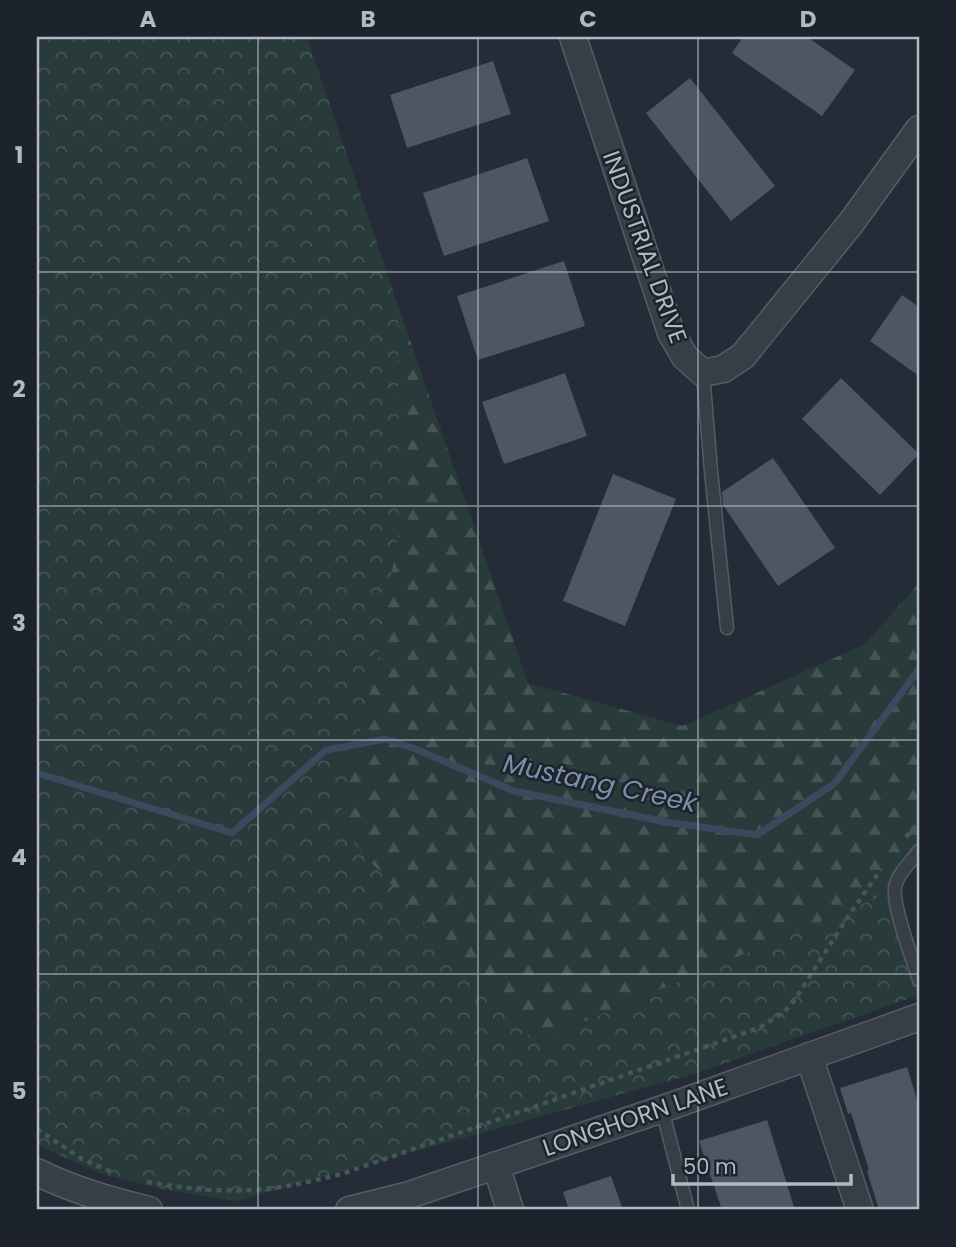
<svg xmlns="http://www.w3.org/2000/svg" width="956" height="1247" font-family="Poppins,sans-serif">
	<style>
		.forest { fill: url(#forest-firs) }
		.park { fill: url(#park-crowns) }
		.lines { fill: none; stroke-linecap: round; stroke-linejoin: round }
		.stream { stroke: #3b495e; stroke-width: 7 }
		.building { fill: #4d5663 }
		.service-casing { stroke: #555c65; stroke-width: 15 }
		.minor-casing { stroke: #555c65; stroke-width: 29 }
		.path { stroke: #465558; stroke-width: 4.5; stroke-dasharray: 5 5; stroke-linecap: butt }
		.service { stroke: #373e48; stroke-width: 12 }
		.minor { stroke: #373e48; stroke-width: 26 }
		.grid { fill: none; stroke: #b2b9c4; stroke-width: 2; stroke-opacity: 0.55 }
		.labels { text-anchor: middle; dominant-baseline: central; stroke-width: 5; stroke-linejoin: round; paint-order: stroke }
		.street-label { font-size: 24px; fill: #b2b9c4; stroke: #1d232c }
		.water-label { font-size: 26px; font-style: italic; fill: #7d8ea9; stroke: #1d232c }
		.neatline { fill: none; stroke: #b2b9c4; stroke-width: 2.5 }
		.grid-label { font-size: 23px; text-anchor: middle; font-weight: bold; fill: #b2b9c4 }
	</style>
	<defs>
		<pattern id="forest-firs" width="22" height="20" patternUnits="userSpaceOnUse" patternTransform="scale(1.75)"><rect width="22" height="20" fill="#293a3a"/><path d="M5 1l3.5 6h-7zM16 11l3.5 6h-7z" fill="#465455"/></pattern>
		<pattern id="park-crowns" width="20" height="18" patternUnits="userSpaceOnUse" patternTransform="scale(1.75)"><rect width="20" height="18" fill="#293a3a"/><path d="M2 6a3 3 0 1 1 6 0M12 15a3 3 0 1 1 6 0" fill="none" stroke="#465455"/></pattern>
	</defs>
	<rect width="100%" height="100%" fill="#242c37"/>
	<path class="forest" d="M398,305l130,378 155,43 182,-82 54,-61v271l-33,40 -352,149 -196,-217 40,-167 21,-133z"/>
	<path class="park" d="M37,37h270l91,268 1,221 -21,133 -40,167 196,217 352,-149 33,76v25l-225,79 -458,127 -75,-12 -62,-16 -62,-28z"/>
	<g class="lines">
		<path class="stream" d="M37,773l195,60 94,-83 60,-11 27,9 101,43 152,31 91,13 78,-52 84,-114"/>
	</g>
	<path class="building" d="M743,37h64l48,33 -33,46 -90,-63z
		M493,61l18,53 -104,34 -17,-53z
		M690,78l85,108 -44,35 -85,-108z
		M527,158l22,63 -105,35 -21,-63z
		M564,261l21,65 -107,34 -21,-64z
		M902,295l17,12v69l-49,-35z
		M565,373l22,63 -83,28 -22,-62z
		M841,378l78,76 -39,41 -78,-76z
		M773,458l62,90 -57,38 -55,-81 -1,-13z
		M613,474l63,25 -51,127 -62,-25z
		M907,1067l12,39v104h-40l-12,-39 2,-1 -18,-57 -3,1 -8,-26z
		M767,1120l28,90h-73l-23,-69z
		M611,1176l12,34h-54l-6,-18z"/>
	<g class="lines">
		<defs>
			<path id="service" d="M703,373l8,98 16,157
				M919,851c-8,11 -22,23 -24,37 -3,18 18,72 24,92
				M662,1109l26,101"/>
			<path id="minor" d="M573,37l98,296 14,24 18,16 20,-4 20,-13 108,-133 68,-94
				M809,1056l51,154
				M496,1165l14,45
				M37,1172c35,18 74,29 112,38
				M349,1210l60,-15 265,-90 245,-88"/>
		</defs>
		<use href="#service" class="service-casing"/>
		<use href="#minor" class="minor-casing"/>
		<path class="path" d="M906,837l13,-15
			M37,1129l45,30 30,13
			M147,1182c35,6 68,10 103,8 31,-1 62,-9 92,-16l417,-146 25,-16 10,-11 55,-86 32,-46"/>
		<use href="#service" class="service"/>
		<use href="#minor" class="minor"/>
	</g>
	<path class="grid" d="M258,37v1173M478,37v1173M698,37v1173M37,272h882M37,506h882M37,740h882M37,974h882"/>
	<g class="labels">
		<g class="street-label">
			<text transform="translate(645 247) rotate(70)">INDUSTRIAL DRIVE</text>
			<text transform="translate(635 1117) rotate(-19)">LONGHORN LANE</text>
		</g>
		<g class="water-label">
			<text transform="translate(600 783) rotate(12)">Mustang Creek</text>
		</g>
	</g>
	<rect width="956" height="1247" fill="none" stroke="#1d232c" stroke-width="77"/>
	<path d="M673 1174v10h178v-10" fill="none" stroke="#b2b9c4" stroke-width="3.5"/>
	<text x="683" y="1174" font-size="21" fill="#b2b9c4" stroke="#1d232c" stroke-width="5" paint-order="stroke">50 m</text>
	<rect x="38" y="38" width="880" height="1170" class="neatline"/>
	<g class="grid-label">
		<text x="148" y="27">A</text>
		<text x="368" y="27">B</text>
		<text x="588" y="27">C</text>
		<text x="808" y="27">D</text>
		<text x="19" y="163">1</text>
		<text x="19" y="397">2</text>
		<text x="19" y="631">3</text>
		<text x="19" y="865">4</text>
		<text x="19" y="1099">5</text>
	</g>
</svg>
